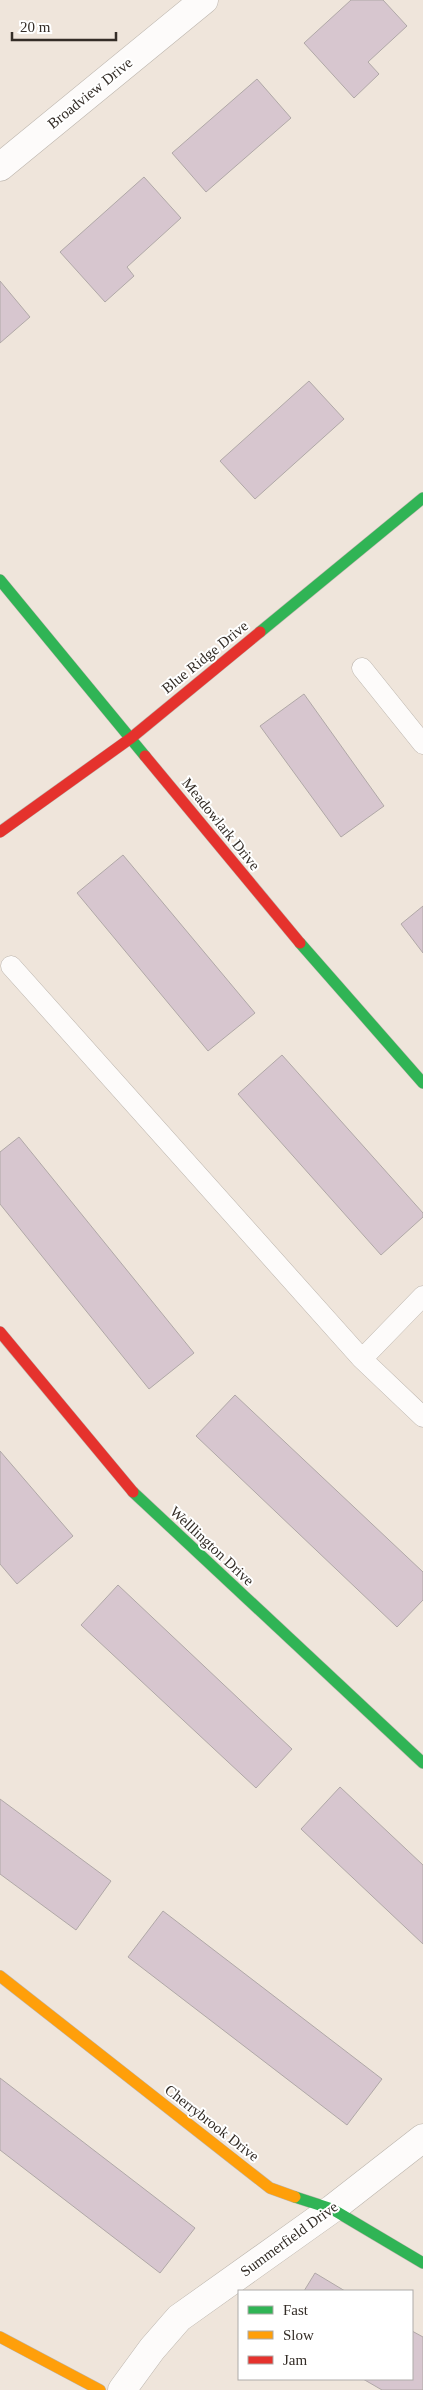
<svg xmlns="http://www.w3.org/2000/svg" width="423" height="2390" font-family="Georgia,serif">
	<style>
		.building { fill: #d7c6cf; stroke: #b0a8a7 }
		.lines { fill: none; stroke-linecap: round; stroke-linejoin: round }
		.lane-casing { stroke: #bcb5ad; stroke-width: 21 }
		.street-casing { stroke: #bcb5ad; stroke-width: 29 }
		.fast-casing { stroke: #bcb5ad; stroke-width: 12 }
		.slow-casing { stroke: #bcb5ad; stroke-width: 12 }
		.jam-casing { stroke: #bcb5ad; stroke-width: 12 }
		.lane { stroke: #fdfbfa; stroke-width: 20 }
		.street { stroke: #fdfbfa; stroke-width: 28 }
		.fast { stroke: #30b455; stroke-width: 11 }
		.slow { stroke: #ff9f0a; stroke-width: 11 }
		.jam { stroke: #e5322d; stroke-width: 11 }
		.labels { text-anchor: middle; dominant-baseline: central; stroke-width: 4; stroke-linejoin: round; paint-order: stroke }
		.street-label { font-size: 15px; fill: #342d27; stroke: #fff }
	</style>
	<rect width="100%" height="100%" fill="#efe5db"/>
	<path class="building" d="M351,0h32l24,26 -39,36 11,12 -25,24 -50,-55z
		M257,79l34,39 -85,74 -34,-39z
		M144,177l37,41 -54,49 7,9 -29,26 -45,-50z
		M0,281l30,36 -30,26z
		M309,381l35,38 -89,80 -35,-38z
		M304,694l80,112 -43,31 -81,-111z
		M123,855l132,158 -47,38 -131,-158z
		M423,906v47l-22,-29z
		M282,1055l141,158v4l-42,38 -143,-161z
		M19,1137l175,216 -45,36 -149,-185v-52z
		M235,1395l188,177v28l-26,27 -201,-191z
		M0,1451l73,85 -56,48 -17,-20z
		M118,1585l174,164 -36,39 -175,-163z
		M340,1787l83,78v79l-122,-115z
		M0,1799l111,82 -35,49 -76,-56z
		M163,1911l219,168 -35,46 -219,-168z
		M0,2078l195,150 -35,45 -160,-123z
		M315,2273l30,18h-41z
		M412,2331l11,6v53h-41l-19,-11h49z"/>
	<g class="lines">
		<defs>
			<path id="lane" d="M362,668l61,76
				M11,966l351,393 61,58
				M362,1359l61,-63"/>
			<path id="street" d="M0,167l204,-167
				M122,2390l30,-41 27,-31 153,-109 91,-71"/>
			<path id="fast" d="M0,580l145,176
				M260,632l163,-134
				M300,943l123,140
				M133,1492l290,271
				M295,2197l37,12 91,54"/>
			<path id="slow" d="M0,1976l270,212 25,9
				M0,2337l100,53"/>
			<path id="jam" d="M145,756l155,187
				M0,832l131,-94 129,-106
				M0,1332l133,160"/>
		</defs>
		<use href="#lane" class="lane-casing"/>
		<use href="#street" class="street-casing"/>
		<use href="#fast" class="fast-casing"/>
		<use href="#slow" class="slow-casing"/>
		<use href="#jam" class="jam-casing"/>
		<use href="#lane" class="lane"/>
		<use href="#street" class="street"/>
		<use href="#fast" class="fast"/>
		<use href="#slow" class="slow"/>
		<use href="#jam" class="jam"/>
	</g>
	<g class="labels">
		<g class="street-label">
			<text transform="translate(90 93) rotate(-39)">Broadview Drive</text>
			<text transform="translate(205 657) rotate(-39)">Blue Ridge Drive</text>
			<text transform="translate(221 824) rotate(51)">Meadowlark Drive</text>
			<text transform="translate(212 1546) rotate(43)">Welllington Drive</text>
			<text transform="translate(212 2123) rotate(38)">Cherrybrook Drive</text>
			<text transform="translate(289 2239) rotate(-36)">Summerfield Drive</text>
		</g>
	</g>
	<rect x="238" y="2290" width="175" height="90" fill="#ffffff" stroke="#aeaba9"/>
	<rect x="248" y="2306" width="25" height="8" fill="#30b455" stroke="#aeaba9"/>
	<text x="283" y="2315" font-size="15" fill="#342d27">Fast</text>
	<rect x="248" y="2331" width="25" height="8" fill="#ff9f0a" stroke="#aeaba9"/>
	<text x="283" y="2340" font-size="15" fill="#342d27">Slow</text>
	<rect x="248" y="2356" width="25" height="8" fill="#e5322d" stroke="#aeaba9"/>
	<text x="283" y="2365" font-size="15" fill="#342d27">Jam</text>
	<path d="M12 32v8h104v-8" fill="none" stroke="#342d27" stroke-width="2.5"/>
	<text x="20" y="32" font-size="15" fill="#342d27" stroke="#ffffff" stroke-width="4" paint-order="stroke">20 m</text>
</svg>
